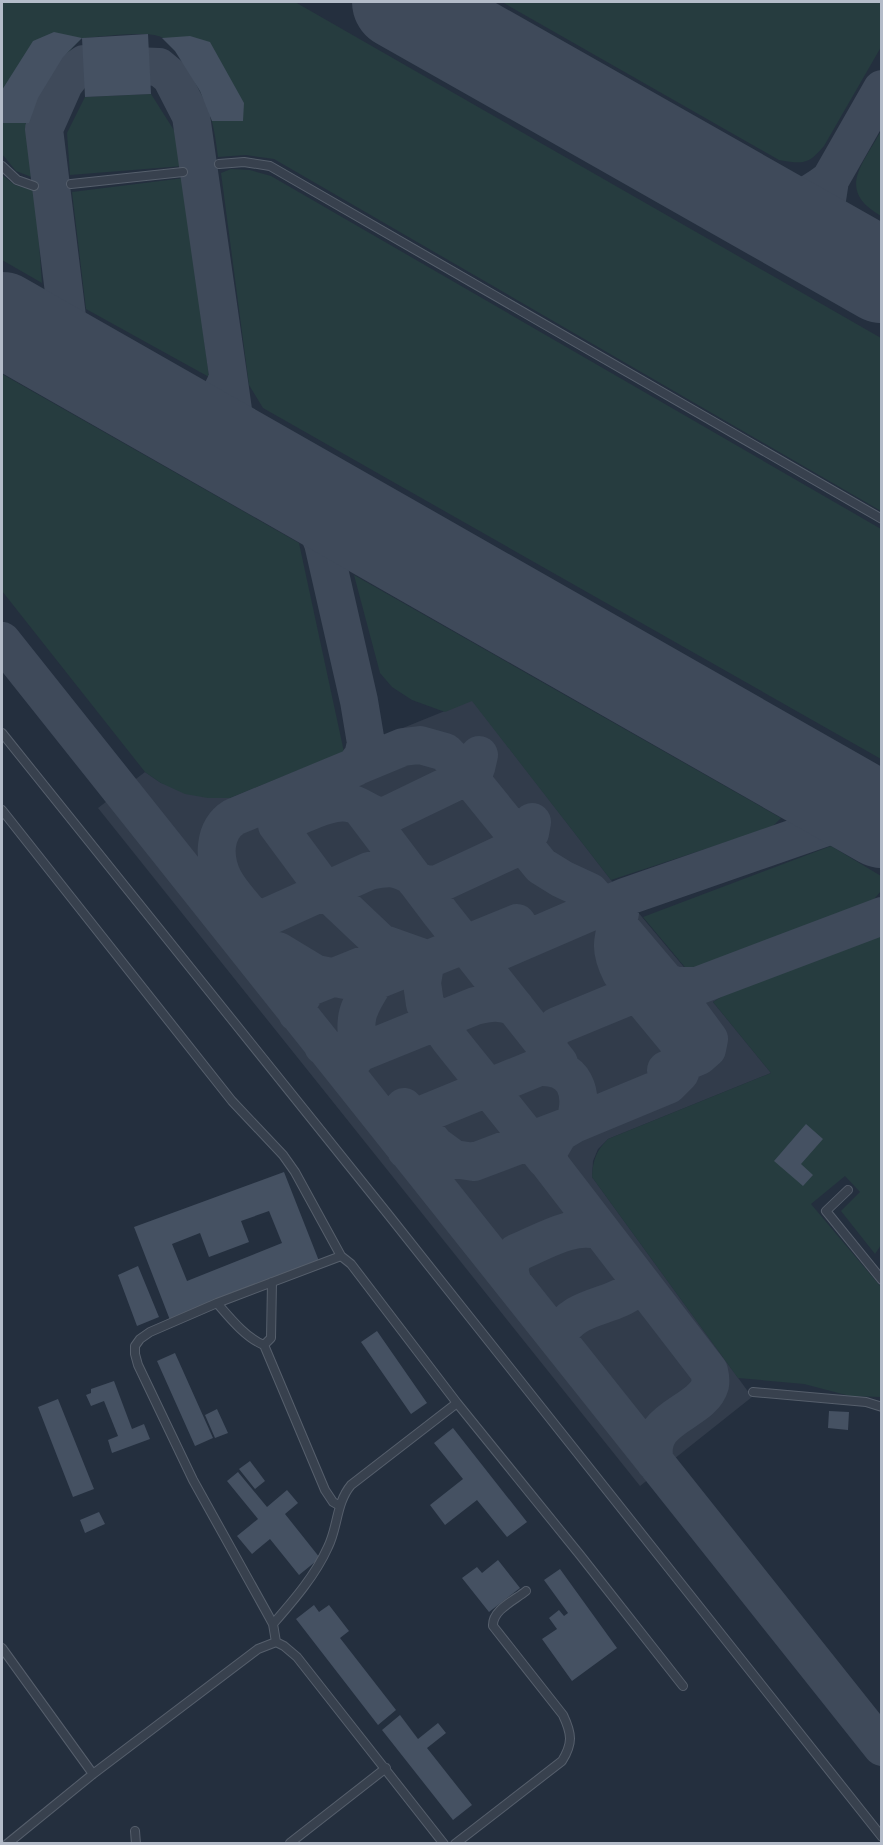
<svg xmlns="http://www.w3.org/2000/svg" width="883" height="1845" font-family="Barlow,sans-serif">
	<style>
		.airport { fill: #323c4b }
		.green { fill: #263c3f }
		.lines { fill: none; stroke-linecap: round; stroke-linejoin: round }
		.taxiway { stroke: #3f4a5a; stroke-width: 38 }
		.runway { stroke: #3f4a5a; stroke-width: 94 }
		.building { fill: #455162; fill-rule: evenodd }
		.service-casing { stroke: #565f6c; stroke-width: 10 }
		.service { stroke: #38414e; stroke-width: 8 }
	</style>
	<rect width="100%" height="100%" fill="#242f3e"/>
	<path class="airport" d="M472,700l139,180 77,92 33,-10 11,28 -19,12 58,71 -163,66 -10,10 -5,12 -1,16 160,220 -112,89 -542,-678 47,-36 16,11 69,15z"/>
	<path class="green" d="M2,2h293l586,336v173l-607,-352 -28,-4 -28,2c-2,-15 -4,-31 -9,-46 -5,-15 -33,-67 -48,-74 -14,-7 -61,0 -79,1 -22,22 -45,52 -52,83 -3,15 2,41 4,57l-18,-7 -14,-17z
		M502,2h379v45l-57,99c-16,19 -21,18 -45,14z
		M151,94l26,41 6,31 -113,9 -3,-42 18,-36z
		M881,131v85c-45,-26 -19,-50 0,-85z
		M231,169l19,1 21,6 610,353v230l-618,-351 -14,-23 -28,-212z
		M2,175l13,10 20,6 7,92 -40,-23z
		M184,178l25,199 -123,-68 -14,-117z
		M2,374l297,169 45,209 -114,46h-22l-23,-4 -24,-11 -16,-11 -143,-181z
		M354,575l427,243 -9,9 -161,53 -139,-179 -27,11 -33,-12 -20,-13 -12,-14z
		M831,846l50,30v15l-12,14 -148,57 -32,10 -46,-55z
		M881,931v314l-6,9 -34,-43 19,-19 -15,-16 -34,28 70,83v110l-31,-1 -46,-12 -66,-6 -146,-201c1,-17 4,-26 16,-38l163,-66 -58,-71 19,-12z"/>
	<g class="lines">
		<path class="taxiway" d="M752,203c36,3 49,-1 78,-23
			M849,259l-16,-16 -6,-18 -1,-19 4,-26 52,-91
			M6,321l26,10 11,-1 13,-8 8,-10v-16
			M95,371l-17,-16 -10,-30 -24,-196 20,-45 10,-13 10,-7 75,3 12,10 20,39 44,308 6,16 11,16 17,15 29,21 14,24 11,27 36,158 7,42 -3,13 -9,12
			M164,411c5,2 12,5 18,6 24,3 40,-21 46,-40
			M327,559c7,-45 46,-26 73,-13
			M2,641l880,1106
			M294,793l-13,10 -3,8 -1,14 48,65 56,53 45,16 -4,24 3,21 25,36 96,120
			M361,808l80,106 118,149
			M289,820c18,-7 44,-22 64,-16 11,4 18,11 30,13l85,-41 8,-8 3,-13
			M806,833c22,-17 18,-35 2,-54
			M415,880l11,5 12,-1 84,-39 8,-12 2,-11
			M620,913c-7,26 -12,34 1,60l61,74 2,14 -4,12 -12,12 -94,39 -15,9 -10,17v13l160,208c1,4 2,9 1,14 -8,29 -66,31 -55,77
			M252,917c-9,-12 -21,-24 -28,-37 -11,-21 -11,-50 10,-63l169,-70 17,-2 25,7 23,24 73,90 21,13 28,13 83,98
			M244,944l6,-16 6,-6 113,-51c19,-4 26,-5 43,5
			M278,951l38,23 30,6
			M488,973l1,-9 4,-10 132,-57 207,-72 17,-4 33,1
			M666,982l10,4h21l185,-70
			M297,1013v-8l10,-17 92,-37
			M323,1046c13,7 22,9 36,7 -6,-34 -3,-43 16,-72l142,-58
			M547,1051l2,-16 8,-9 87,-36 14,-2 15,2 36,49 -2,10 -8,7 -33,14
			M348,1073l4,-12 7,-8 116,-47c15,-4 26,-5 40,1
			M404,1107l31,38 19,14 20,3 100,-38c11,-31 1,-59 -35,-57l-125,51c-8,12 -11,18 -8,32
			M513,1283c-5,-12 -4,-20 3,-30 25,-10 57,-31 84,-22
			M561,1343l-2,-8c14,-31 53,-26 77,-47v-10"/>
		<path class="runway" d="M399,2l483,274
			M2,319l880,502"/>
	</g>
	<path class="building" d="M54,32l28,6 -19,19 -25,41 -9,25h-27v-33l31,-49z
		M148,34l3,60 -66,3 -3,-59z
		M190,36l20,6 34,61 -1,18h-31l-12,-30 -25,-40 -13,-13z
		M806,1124l17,15 -22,25 12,11 -10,11 -29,-25z
		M284,1172l35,89 -149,59 -36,-93zM269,1211l13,32 -95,38 -15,-37 28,-11 9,24 40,-15 -8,-21z
		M138,1266l21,51 -22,9 -19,-51z
		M377,1331l50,72 -16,11 -50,-72z
		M175,1353l38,85 -18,8 -38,-85z
		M114,1381l18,48 12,-5 6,15 -38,14 -4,-13 10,-4 -14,-35 -13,5 -5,-11 5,-2v-4z
		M58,1399l36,90 -21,8 -35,-90z
		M217,1409l11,24 -13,5 -10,-23z
		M829,1411l20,1 -1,18 -20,-2z
		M453,1428l74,94 -20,15 -30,-37 -32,25 -15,-20 33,-26 -29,-36z
		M250,1461l15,20 -10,8 -16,-20z
		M238,1472l29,35 20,-17 11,13 -13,11 35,44 -21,17 -29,-36 -18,15 -15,-18 21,-17 -31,-38z
		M99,1512l6,12 -20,9 -5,-13z
		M498,1560l22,28 -31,24 -27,-34 15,-11 5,6z
		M560,1569l57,79 -45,33 -30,-42 15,-10 -8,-11 10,-8 5,6 4,-3 -24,-33z
		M314,1605l5,7 10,-7 20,26 -9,7 56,72 -18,15 -82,-106z
		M400,1715l18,24 20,-16 8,10 -19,15 45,57 -19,15 -71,-90z"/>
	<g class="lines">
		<defs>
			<path id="service" d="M219,164l25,-2 26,4 612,353
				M2,166l15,14 17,6
				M71,184l112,-12
				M2,733l385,480 495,624
				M2,810l230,291 51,54 12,17 46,84
				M848,1190l-22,21 56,69
				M217,1303c13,15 29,35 47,42l7,-7 1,-56
				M264,1345l61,145 8,12 7,4
				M753,1392l113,10 16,5
				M273,1624c20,-23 42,-48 55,-77 10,-20 8,-44 23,-62l106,-82
				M276,1642l-3,-18 -6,-11 -74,-133 -55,-115 -3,-11v-8l5,-7 10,-7 67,-29 124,-47 10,8 106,139 123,152 103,131
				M2,1648l91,126
				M135,1831l1,13
				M290,1843l96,-75
				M7,1844l86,-70 165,-125 18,-7 8,4 13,11 147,187
				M455,1844l107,-83c11,-18 10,-27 1,-46l-70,-89c-1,-16 22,-26 33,-35"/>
		</defs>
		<use href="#service" class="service-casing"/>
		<use href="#service" class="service"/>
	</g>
	<rect width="883" height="1845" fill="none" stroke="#b4bcc9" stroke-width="6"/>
</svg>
